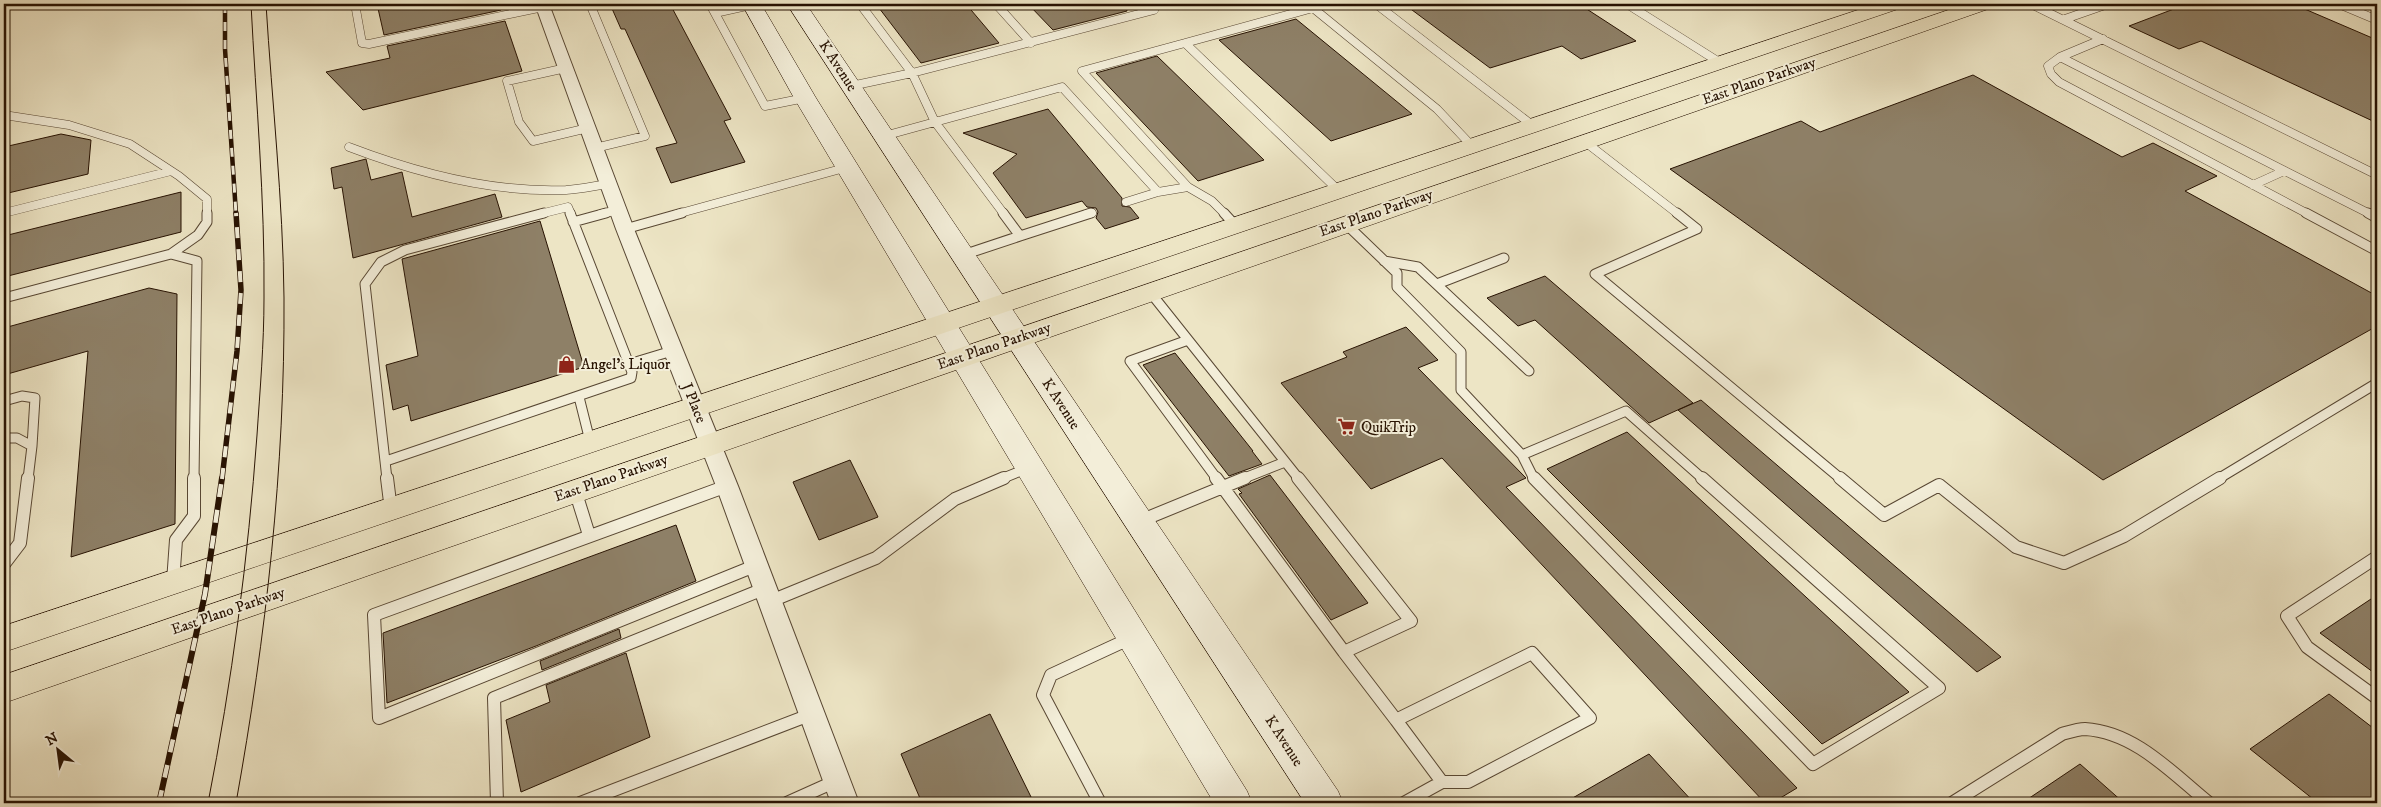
<svg xmlns="http://www.w3.org/2000/svg" width="2381" height="807" font-family="'IM FELL DW Pica',serif">
	<style>
		.building { fill: #8e8067; stroke: #271202 }
		.lines { fill: none; stroke-linecap: round; stroke-linejoin: round }
		.lane-far2-casing { stroke: #584733; stroke-width: 9 }
		.lane-far1-casing { stroke: #584733; stroke-width: 11 }
		.lane-casing { stroke: #584733; stroke-width: 14 }
		.street-casing { stroke: #584733; stroke-width: 2 }
		.secondary-casing { stroke: #271202; stroke-width: 1 }
		.primary-casing { stroke: #271202; stroke-width: 1 }
		.lane-far2 { stroke: #f3eed9; stroke-width: 8 }
		.lane-far1 { stroke: #f3eed9; stroke-width: 9 }
		.lane { stroke: #f3eed9; stroke-width: 12 }
		.street { fill: #f3eed9; fill-rule: evenodd }
		.secondary { fill: #f3eed9; fill-rule: evenodd }
		.primary { fill: #ede5c5; fill-rule: evenodd }
		.tram { stroke: #271202; stroke-width: 1 }
		.rail-far2-casing { stroke: #271202; stroke-width: 4.5 }
		.rail-far1-casing { stroke: #271202; stroke-width: 5.5 }
		.rail-casing { stroke: #271202; stroke-width: 6 }
		.rail-far2 { stroke: #f3eed9; stroke-width: 3; stroke-dasharray: 9; stroke-linecap: butt }
		.rail-far1 { stroke: #f3eed9; stroke-width: 4; stroke-dasharray: 11; stroke-linecap: butt }
		.rail { stroke: #f3eed9; stroke-width: 4.5; stroke-dasharray: 13; stroke-linecap: butt }
		.labels { text-anchor: middle; dominant-baseline: central; stroke-width: 4; stroke-linejoin: round; paint-order: stroke }
		.street-label { font-size: 15px; fill: #271202; stroke: #f3eed9 }
		.poi-label { font-size: 15px; fill: #271202; stroke: #f3eed9; text-anchor: start }
	</style>
	<rect width="100%" height="100%" fill="#ede5c5"/>
	<filter id="stains"><feTurbulence type="fractalNoise" baseFrequency=".004" numOctaves="4"/><feColorMatrix values="0 0 0 0 .2 0 0 0 0 .09 0 0 0 0 .02 0 0 0 .5 -.17"/></filter>
	<radialGradient id="worn" r=".72"><stop offset=".6" stop-color="#630" stop-opacity="0"/><stop offset="1" stop-color="#630" stop-opacity=".3"/></radialGradient>
	<path class="building" d="M377,4h122l2,6 -117,25z
		M610,4h60l61,115 -7,2 21,41 -74,21 -15,-35 21,-5 -52,-114h-4z
		M876,4h90l33,39 -78,20z
		M1028,4h98l1,7 -74,19z
		M1404,4h175l57,37 -55,18 -19,-13 -72,22z
		M2187,4h106l84,36v83l-176,-82 -22,8 -50,-23z
		M1296,19l116,95 -81,27 -112,-101z
		M505,21l17,50 -159,39 -37,-38 64,-14 -3,-12z
		M1157,56l107,104 -66,21 -102,-108z
		M1973,75l149,82 31,-14 64,33 -32,15 192,105v30l-274,154 -433,-311 131,-48 19,11z
		M1048,109l74,89v8l8,1 9,11 -34,11 -9,-11 2,-6 -2,-4 -9,-1 -5,-6 -56,17 -33,-45 24,-19 -54,-21z
		M61,134l30,6 -3,34 -84,20v-47z
		M366,159l5,21 31,-8 10,45 83,-23 7,23 -149,41 -11,-71 -8,2 -3,-21z
		M181,192v40l-177,45v-41z
		M540,221l44,146 -173,54 -3,-16 -15,5 -7,-45 32,-9 -16,-97z
		M1545,276l148,127 -44,20 -114,-103 -17,6 -31,-28z
		M149,288l28,6 -2,230 -104,33 17,-206 -84,24v-47z
		M1406,327l32,33 -20,8 108,110 -20,9 291,301 -25,15h-7l-323,-345 -71,31 -90,-106 66,-26 -4,-5z
		M1175,353l78,98h-1l10,13 -33,12 -86,-111z
		M1701,400l300,257 -24,15 -299,-262z
		M1627,432l282,260 -87,52 -275,-275z
		M850,460l28,57 -59,23 -26,-58z
		M1270,475l98,128 -37,17 -92,-126 3,-1 -4,-4z
		M676,525l20,56 -160,65 -149,57 -4,-70z
		M2377,595v80l-57,-42z
		M619,629l2,9 -79,32 -2,-9z
		M626,653l24,84 -129,55 -15,-72 44,-18 -4,-17z
		M2329,694l48,37v72h-59l-68,-54z
		M990,714l44,89h-112l-21,-49z
		M1649,754l45,49h-130z
		M2080,764l44,39h-102z"/>
	<g class="lines">
		<defs>
			<path id="lane-far2" d="M355,4l7,39 7,1 174,-37
				M590,4l55,132 -50,12
				M710,4l55,102 40,-8
				M860,4l52,69 23,49 127,-35 96,105
				M996,4l35,39
				M1376,4l156,121
				M1627,4l92,58
				M1868,4l10,5
				M2031,4l346,171
				M2339,4l38,16
				M715,13l36,-8
				M2065,19l43,-15
				M2103,39l-43,18 310,157
				M1185,43l-103,28 106,116 24,14 13,13
				M2060,57l-12,9 3,8 8,8 249,132
				M566,68l-59,13 12,41 14,19 55,-13
				M851,86l61,-13 242,-63 -7,-6
				M4,115l65,10 61,19 49,32 28,23v15
				M884,136l51,-14 69,92
				M1584,141l94,73
				M349,147c68,26 143,46 217,43 14,-1 28,-4 42,-6
				M2253,185l31,-14
				M1338,190l-153,-147 128,-35 124,101 34,36
				M1126,202l32,-10 30,-5
				M4,213l167,-42
				M540,214l28,-7 3,7
				M601,214l17,-4
				M677,214l171,-47
				M1087,214l5,-1"/>
			<path id="lane-far1" d="M1224,213l10,11
				M1677,213l20,16 -102,45 246,205
				M2306,213l71,38
				M2368,213l9,5
				M573,222l33,-9
				M1346,224l51,49v14l64,65v38l61,65
				M625,229l57,-16
				M1020,236l71,-23
				M171,254l26,7 -3,218
				M963,255l57,-19 -17,-23
				M1384,261l34,6 111,104
				M1437,284l67,-26
				M1150,292l149,187
				M4,298l167,-44 27,-19 9,-13v-9
				M1188,340l-58,21 87,118
				M629,364l43,-13
				M579,397l11,44
				M4,401l18,-5 13,2 -3,48
				M4,438h13l15,8 -4,33
				M1522,455l12,24
				M1522,455l104,-44 77,68
				M386,461l245,-83 1,-6 -62,-159
				M387,479l-22,-195 16,-22 24,-12 139,-37
				M1001,479l27,-11
				M1242,479l43,-17
				M2218,479l159,-96"/>
			<path id="lane" d="M387,478l4,32
				M1216,478l128,174
				M1298,478l113,143 -67,31 52,68
				M1534,478l279,286 126,-76 -237,-210
				M1840,478l44,37 55,-30 77,62 48,16 60,-27 96,-58
				M727,486l-353,129 5,103 378,-153
				M575,490l14,45
				M1140,521l105,-43
				M2377,557l-90,59 20,31 70,51
				M4,564l16,-21 8,-65
				M173,582l3,-42 18,-24v-38
				M771,601l105,-43 79,-59 49,-21
				M1532,653l58,65 -122,64h-26l-46,-62z
				M497,803l-3,-105 272,-110
				M580,803l232,-89
				M787,803l49,-22
				M1100,803l-57,-108 8,-20 80,-37
				M1404,803l38,-21
				M1952,803l110,-69c7,-2 16,-5 23,-5 50,3 87,44 124,74"/>
			<path id="street" d="M535,4h14l85,225 104,257 121,317h-28l-115,-317 -100,-257z"/>
			<path id="secondary" d="M742,4h19l55,94 431,693 5,12h-38l-420,-705z
				M787,4h19l532,787 5,12h-38z"/>
			<path id="primary" d="M1876,4h28l-3,4 -1897,644v-26z
				M1966,4h28l-3,4 -1987,695v-28z"/>
		</defs>
		<use href="#lane-far2" class="lane-far2-casing"/>
		<use href="#lane-far1" class="lane-far1-casing"/>
		<use href="#lane" class="lane-casing"/>
		<use href="#street" class="street-casing"/>
		<use href="#secondary" class="secondary-casing"/>
		<use href="#primary" class="primary-casing"/>
		<use href="#lane-far2" class="lane-far2"/>
		<use href="#lane-far1" class="lane-far1"/>
		<use href="#lane" class="lane"/>
		<use href="#street" class="street"/>
		<use href="#secondary" class="secondary"/>
		<use href="#primary" class="primary"/>
		<path class="tram" d="M208,803c24,-122 40,-244 49,-368 3,-45 7,-91 7,-137 1,-98 -8,-196 -13,-294
			M236,803c30,-167 49,-335 48,-505 -1,-98 -12,-196 -18,-294"/>
		<defs>
			<path id="rail-far2" d="M225,4v45l11,165"/>
			<path id="rail-far1" d="M222,479l15,-128 4,-61 -5,-77"/>
			<path id="rail" d="M159,803l46,-209 17,-116"/>
		</defs>
		<use href="#rail-far2" class="rail-far2-casing"/>
		<use href="#rail-far1" class="rail-far1-casing"/>
		<use href="#rail" class="rail-casing"/>
		<use href="#rail-far2" class="rail-far2"/>
		<use href="#rail-far1" class="rail-far1"/>
		<use href="#rail" class="rail"/>
	</g>
	<defs>
		<symbol id="shop-bare" viewBox="-9 -9 18 18"><path d="M-5-2.5h2.3a2.7 3.5 0 0 1 5.4 0H5L5.5 6h-11ZM-1.5-2.5h3a1.5 2.3 0 0 0-3 0Z" fill="#8f2418" stroke="#f3eed9" stroke-width="2.5" paint-order="stroke"/></symbol>
		<symbol id="supermarket-bare" viewBox="-9 -9 18 18"><path d="M-6-5.5h2.5l.6 2H6L4.5 2H-2.5L-4.4-4H-6ZM-1.5 3.2a1.3 1.3 0 1 0 .1 0ZM3 3.2a1.3 1.3 0 1 0 .1 0Z" fill="#8f2418" stroke="#f3eed9" stroke-width="2.5" paint-order="stroke"/></symbol>
	</defs>
	<g fill-rule="evenodd">
		<use href="#shop-bare" x="554" y="352" width="25" height="25"/>
		<use href="#supermarket-bare" x="1334" y="414" width="25" height="25"/>
	</g>
	<g class="labels">
		<g class="street-label">
			<text transform="translate(838 66) rotate(57)">K Avenue</text>
			<text transform="translate(1759 81) rotate(-19)">East Plano Parkway</text>
			<text transform="translate(1376 213) rotate(-19)">East Plano Parkway</text>
			<text transform="translate(994 346) rotate(-19)">East Plano Parkway</text>
			<text transform="translate(694 403) rotate(68)">J Place</text>
			<text transform="translate(1061 404) rotate(57)">K Avenue</text>
			<text transform="translate(611 478) rotate(-19)">East Plano Parkway</text>
			<text transform="translate(228 611) rotate(-19)">East Plano Parkway</text>
			<text transform="translate(1284 741) rotate(57)">K Avenue</text>
		</g>
		<g class="poi-label">
			<text x="581" y="364">Angel's Liquor</text>
			<text x="1361" y="427">QuikTrip</text>
		</g>
	</g>
	<rect width="2381" height="807" fill="none" stroke="#ede5c5" stroke-width="20"/>
	<rect x="5" y="5" width="2371" height="797" fill="none" stroke="#271202" stroke-width="2.5"/>
	<rect x="10" y="10" width="2361" height="787" fill="none" stroke="#271202"/>
	<g transform="translate(58 750) rotate(331)" stroke="#f3eed9" stroke-width="4" paint-order="stroke">
	<path d="M0-4L9 19L0 12L-9 19Z" fill="#271202"/>
	<text y="-8" font-size="14" font-weight="bold" text-anchor="middle" fill="#271202">N</text>
	</g>
	<rect width="100%" height="100%" filter="url(#stains)"/>
	<rect width="100%" height="100%" fill="url(#worn)"/>
</svg>
